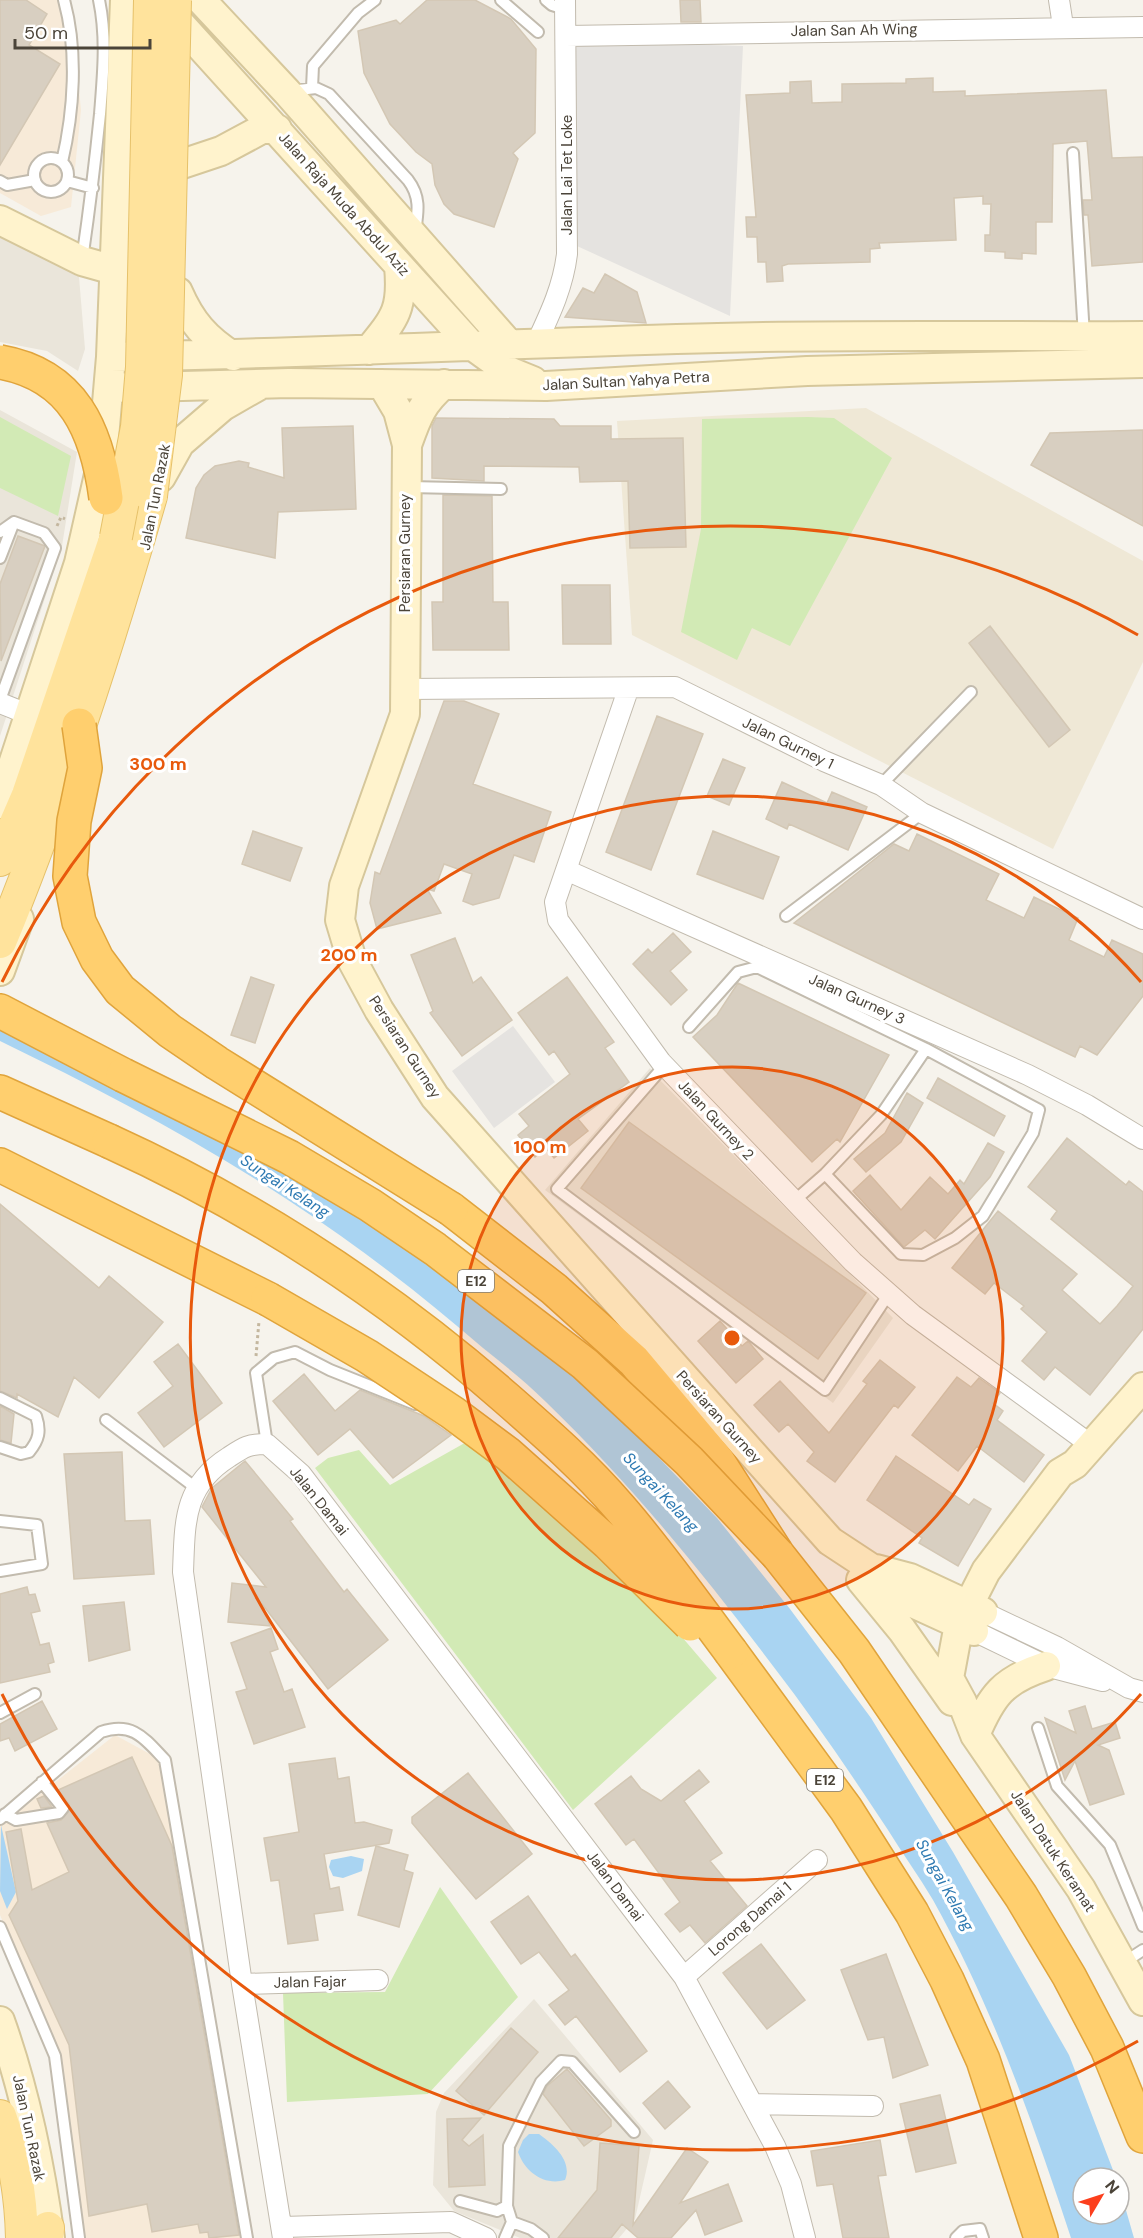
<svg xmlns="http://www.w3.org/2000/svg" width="1143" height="2238" font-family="'DM Sans',sans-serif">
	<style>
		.residential { fill: #eae5da }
		.commercial { fill: #f7ead8 }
		.education { fill: #efe8d6 }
		.green { fill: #d2eab5 }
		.parking { fill: #e5e3e0 }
		.water { fill: #a9d4f2 }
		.building { fill: #d8cfc1; stroke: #d3c7b4; stroke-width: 1.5 }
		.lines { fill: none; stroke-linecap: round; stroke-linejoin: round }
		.lane-casing { stroke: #c2bbae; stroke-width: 14 }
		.street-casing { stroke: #c2bbae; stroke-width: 22 }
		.secondary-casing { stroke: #d6c79b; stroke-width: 32 }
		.primary-casing { stroke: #e6c16a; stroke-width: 34 }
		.highway-casing { stroke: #e0a43c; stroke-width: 36 }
		.path { stroke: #c4b79f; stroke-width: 3; stroke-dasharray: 3 3; stroke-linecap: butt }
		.lane { stroke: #fff; stroke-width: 10 }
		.street { stroke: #fff; stroke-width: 20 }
		.secondary { stroke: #fff3cd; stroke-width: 28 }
		.primary { stroke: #ffe39c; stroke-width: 32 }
		.highway { stroke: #ffcf6e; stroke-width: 33 }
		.primary-bridge-casing { stroke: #e6c16a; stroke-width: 34; stroke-linecap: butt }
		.highway-bridge-casing { stroke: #e0a43c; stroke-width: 36; stroke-linecap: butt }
		.primary-bridge { stroke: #ffe39c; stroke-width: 32 }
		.highway-bridge { stroke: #ffcf6e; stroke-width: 33 }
		.ring { fill: none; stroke: #e8590c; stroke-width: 3 }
		.labels { text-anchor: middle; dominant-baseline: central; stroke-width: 6; stroke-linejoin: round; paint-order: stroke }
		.shield { fill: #fff; stroke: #817c74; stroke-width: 1.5 }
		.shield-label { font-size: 14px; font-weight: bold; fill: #4b4439 }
		.street-label { font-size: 15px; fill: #4b4439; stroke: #fff }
		.water-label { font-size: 16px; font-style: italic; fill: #2e7ab2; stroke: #fff }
		.centre { fill: #e8590c; stroke: #fff; stroke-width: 3 }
		.ring-label { font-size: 18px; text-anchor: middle; font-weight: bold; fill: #e8590c; stroke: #fff; stroke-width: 6; stroke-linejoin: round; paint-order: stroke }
	</style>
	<rect width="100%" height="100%" fill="#f6f3ec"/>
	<path class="residential" d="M0,233l79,44 6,72 -7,22 -31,-20 -47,-9z
		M0,410l77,42 -15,94 -62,190z
		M650,1068l5,7 238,243 -60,85 -288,-213z
		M534,1999l119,141 -18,79 -16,19h-99l-66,-27 -21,-26 3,-73 8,-19z"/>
	<path class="commercial" d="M0,0h70l11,110 -10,97 -30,9 -41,-23z
		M115,1735l46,25 82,478h-158l-24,-181 -61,-142v-89z"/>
	<path class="education" d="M866,408l277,153v101l-90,187 -421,-214 -15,-214z"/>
	<path class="green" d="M0,417l71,39 -13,60 -58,-28z
		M808,417l26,1 58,40 -102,188 -38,-18 -15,32 -56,-28 20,-103 1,-110z
		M470,1440l200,183 47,55 -144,132 -258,-342 13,-10 31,-8 31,35z
		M440,1887l78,110 -90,97 -141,8 -4,-109 102,-1z"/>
	<path class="parking" d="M574,41l169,5 -13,270 -153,-70z
		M513,1026l42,56 -61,46 -42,-57z"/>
	<path class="water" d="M0,1019l131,64 283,165 157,125 65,61 81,84 73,91 81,109 82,134 116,203 47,123h-33v36h36v-28l15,52h-63c-38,-116 -79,-232 -138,-338 -14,-24 -31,-47 -45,-70 -37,-56 -74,-111 -115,-164 -70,-93 -143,-183 -227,-264 -20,-20 -42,-37 -63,-54 -61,-53 -125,-102 -192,-146 -92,-61 -192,-113 -291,-161z
		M1,1825l15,67 -9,17 -7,-18z
		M351,1856l13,3 -2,12 -19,7 -10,-2 -4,-9 2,-7z
		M529,2134h10c14,10 34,27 26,46 -21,6 -40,-8 -47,-28l5,-12z"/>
	<path class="building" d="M0,0h26l21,14 -18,31 31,19 -60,101z
		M427,0h48l36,19 25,30 -1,84 -22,20 5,6 -24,68 -40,-13 -10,-10 -9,-19 -3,-21 -16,-12 -26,-28 -26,-51 -6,-42 38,-11 4,4z
		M680,0h20l1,22h-20z
		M933,78v14l32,-1v5l141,-6 6,68 31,-1v105l-51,4 -4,-51h-4l-1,-15h9l-5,-59 -34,3 -1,78h-16v32l-14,-1v6l-17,-1v-6l-20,-1v-16h5l1,-31h-8v-8l-29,2 2,42 -77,3 1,5 -10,1v13l-82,2 -6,2 1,15 -16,1 -1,-20h-8l-1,-25h-10l-1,-20h10l-10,-122 44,-2v-11l21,-1 1,22 30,-1v-18l64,-1v-4z
		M605,274l32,18 9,31 -81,-6 18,-29 11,5z
		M436,418l118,1 6,7h51v13l72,-1 3,109 -56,1 -2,-67 -48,1 -1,-15 -95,-1v15l-52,-3v-52z
		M353,426l3,83 -78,3 -3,46 -89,-20 10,-50 8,-13 11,-9 24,-5 10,2 -1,4 36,11 -2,-50z
		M1143,430v96l-112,-61 19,-32z
		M443,495l49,1 1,106h15l1,48h-76l-1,-48h11z
		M18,536l27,10 -44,115 -1,-77z
		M562,585h48l1,59h-48z
		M990,626l80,104 -21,17 -80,-104z
		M444,701h20l35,13 -26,70 78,28 -17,50 -20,-7 -15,43 -26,7 -10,-4 9,-27 -28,-10 -10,27 -7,-2 14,24 -64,16 -7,-26 5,-31 5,2z
		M657,716l46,18 -52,136 -45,-18z
		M723,759l22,9 -16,37 -22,-9z
		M782,782l45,21 5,-11 35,15 -19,43 -59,-26 -2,5 -21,-10z
		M253,831l49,17 -12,33 -48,-17z
		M713,831l66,26 -16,42 -66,-25z
		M917,834l82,40 -13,26 38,18 10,-21 44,21 -9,22 35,17 8,-17 31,14v42l-46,59 -17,-9 -5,11 -281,-134 100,-79 15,7z
		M673,933l18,19 -21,19 17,19 -16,15 -38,-41 15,-15 4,4z
		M455,938l18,45 8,-6 31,43 -50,36 -32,-43 3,-2 -22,-56z
		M251,977l23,8 -19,58 -24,-8z
		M567,977l47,65 -9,6 24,34 -51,37 10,12 -34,27 -8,-10 -11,9 -17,-22 11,-9 -10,-12 51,-40 -16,-23 -5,4 -31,-42z
		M738,983l151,72 -49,87 -3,-3 -25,23 -119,-125 24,-22z
		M938,1078l67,38 -11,20 -67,-38z
		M907,1093l16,10 -22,39 -35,30 -12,-13 31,-26z
		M629,1122l237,171 -48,66 -237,-171z
		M1067,1138l59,47 3,-4 14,11v137l-53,66 -35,-28 -11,13 -22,-19 25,-29 -26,-23 3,-3 -30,-23 -9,11 -33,-26 46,-57 79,63 -15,16 38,34 17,-18 16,-20 -82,-67 6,-8 -29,-24z
		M988,1143l16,9 -14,25 -55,62 -10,-9 -21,17 -51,-56 17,-16 31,35 29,-33 18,17 12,-14 4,4z
		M0,1204l99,84 10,-12 54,46 -64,76 -25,-21 -16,40 -41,-23v4l-17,-7z
		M720,1321l22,25 6,-5 15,18 -27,24 -38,-42z
		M178,1344l44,59 -58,44 -26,-34 35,-27 -19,-24z
		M880,1360l35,27 -17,21 -4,-3 -59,77 -28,-21 7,-9 -26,-28 -9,8 -25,-27 26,-24 49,52 38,-49 -4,-3z
		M304,1374l31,37 25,-21 64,26 27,19 -58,43 -43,-49 -32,26 -45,-54z
		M957,1377l14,10 8,-9 21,15 -7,10 10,8 -6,9 47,35 -20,27 -47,-36 -19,25 -46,-36z
		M0,1406l14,8 -3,29 -11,-3z
		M122,1452l3,69 25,-1 4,54 -80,5 -10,-125z
		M896,1456l73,49 5,-6 17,10 -33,57 -39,-23 3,-5 -55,-38z
		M245,1461l48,58 -3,2 54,71 3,-3 41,51 -60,49 -66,-85 8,22 -42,-4 4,-39 34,4 -64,-80 10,-19z
		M27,1587l2,8 6,-1 5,17 -9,2 9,32 9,-2 5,19 -6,2 2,8 -50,11v-89z
		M124,1602l6,48 -41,11 -6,-55z
		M271,1628l7,21 -8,3 14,40 8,-3 13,38 -51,17 -18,-52 11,-3 -16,-46z
		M42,1701l15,28 -42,22 -6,-13 -9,3v-17z
		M1085,1706l7,23 23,-7 5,16 -22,7 11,5 15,44 -34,11 -15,-44 -10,19 -20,-62 31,15 -7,-22z
		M132,1757l40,89 67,389 -30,3 -1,-6 -8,1 -2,-9 -46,8 -5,-28 -58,12 -20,-171 -60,-130 9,-14 -12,-69 15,-3 11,61 37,-18 -22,-49 14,-3 9,-10 -1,-6 -11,-14z
		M335,1758l3,21 11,-2 6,46 9,-1 28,8 -3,13 -65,11 6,35 9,-2 4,23 -29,4 4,26 -30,4 -9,-64 -8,1 -7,-43 35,-6 -10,-68z
		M699,1770l10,12 -25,19 38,52 -12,8 37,45 -42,37 -15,-18 -10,7 -15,-18 15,-12 -46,-63 -8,6 -31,-41 36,-28 10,13 20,12z
		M468,1773l64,81 -56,45 -64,-76v-6z
		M44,1796l8,11 -11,1 -4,-9z
		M376,1846l32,9 -4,15 9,3 -14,54 -41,-12z
		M528,1896l43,61 4,-3 72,97 -27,21 -44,-56 -11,9 -16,-20 20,-15 -30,-38 -18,12 -30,-42z
		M761,1944l44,56 -38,29 -44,-56z
		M886,1954l42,111 -35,13 -9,-41 -16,3 -27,-70z
		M511,2028l27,24 -54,63 -28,-24z
		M567,2069l44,51v6l-27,20 -41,-52 4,-8z
		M668,2081l22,26 -25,22 -22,-26z
		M940,2095l16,68 -40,9 -16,-68z
		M481,2118l-19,22 7,6 14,-11 2,50 -36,2 -2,-68z
		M880,2140l6,35 -8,1 11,62h-46l-10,-54 -16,2 -6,-35z
		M600,2143l39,3 -6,79 54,-77 21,14 -28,41 48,-19 14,37 -37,14 -9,-25 -25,28h-33l-16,-14 -11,14h-53l39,-48z"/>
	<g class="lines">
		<defs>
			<path id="lane" d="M501,0l37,32
				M546,0l6,5 13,4
				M312,88l1,-22 45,-53 17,-13
				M290,91l26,-3 13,6 79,86c13,17 10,32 7,52
				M1073,153l11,183
				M34 175a17 17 0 1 1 34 0a17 17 0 1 1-34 0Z
				M62,162c12,-51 16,-111 2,-162
				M0,181l7,4 28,-5
				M67,181l26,7
				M82,260c7,-48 13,-97 18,-146 3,-38 7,-76 -1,-114
				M409,487l92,2
				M0,532l14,-10 30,11 11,15 -55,152
				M0,558l14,-36
				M881,785l90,-93
				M786,916l136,-103
				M689,1027l49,-55 19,-5 169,82 113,61 -6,23 -50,83 -28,22 -32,17 -22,-1 -76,-80
				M664,1066l-107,123 268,201 63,-95
				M793,1202l32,-28 56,-59 45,-66
				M0,1398l36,18c5,15 3,24 -7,36l-8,2 -21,-7
				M106,1420l90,68
				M267,1444l-11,-71 18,-15 21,-6 35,18 85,34
				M0,1521l37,4 5,39 -42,7
				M0,1713l35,-19
				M1038,1728l19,58 53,59 33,81
				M5,1814l11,6 43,-7 4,-5 -21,-26
				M0,1819l101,-87c32,-11 44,7 64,28l82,478
				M0,1927l55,129 24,182
				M1123,1963l20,-13
				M460,2201l37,10 10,-5
				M512,2222l19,7 12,9
				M505,2238l7,-16 -5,-16 2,-60 32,-64 20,-21 11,1 62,70
				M956,2238l7,-7 17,-2 3,9"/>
			<path id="street" d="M1059,0l4,26
				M566,36l577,-9
				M536,344c14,-30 27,-57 31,-90l-2,-254
				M404,689l271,-2 149,74 57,24 41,28 221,106
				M628,690l-73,212 3,18 103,142 192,200 60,53 178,130
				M0,703l30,12
				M566,870l462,205 59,30 56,34
				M983,1612l74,35 72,41 14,4
				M974,1631l72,35 57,15
				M684,1977l133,-117
				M242,1984l136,-4
				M754,2104l119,2
				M283,2227l168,-5 35,16
				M283,2238l-41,-254 -59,-412c2,-50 0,-86 46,-115 15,-10 19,-13 38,-13l34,30 383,503 91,169 16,38 14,54"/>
			<path id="secondary" d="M201,0l86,92 222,252
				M164,6l306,338 36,26 27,11
				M182,164l39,-13 41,-22h15
				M0,220l82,41 32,9
				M178,292c13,30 28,47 55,64
				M369,350c27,-33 34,-41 30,-84
				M111,357c202,-4 404,-14 607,-19 141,-4 283,-1 425,-2
				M382,384l16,27 9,34
				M444,384c-23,20 -27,33 -37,61l-2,269 -61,172 -4,34 12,40 27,50 56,87 395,444 41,27 33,31 70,32
				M109,388l180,-5 257,3 261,-15 336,-8
				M161,477l19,-34 43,-37 35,-20
				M0,804l79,-241 23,-102 9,-104 14,-357
				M0,971l19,-52
				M1143,1387l-68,77 -15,9 -74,98 -27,53 -10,54 13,24 13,33 106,154 62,112
				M876,1569l34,9 73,34
				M861,1580l41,50 50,71
				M975,1735c17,-40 28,-55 71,-69
				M0,2021c25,70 40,143 50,217"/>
			<path id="primary" d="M0,860l28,-65 88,-258
				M0,942c60,-145 108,-296 151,-446
				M0,2116c14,38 21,81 22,122
				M47,2238l1,-10"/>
			<path id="highway" d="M0,1011l123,64
				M0,1092l109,49
				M0,1165l268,134
				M451,1209l103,80 80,72 83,99 61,95 76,96 167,245 48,80 38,72 36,88
				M731,1652l115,157 66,104 35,67 36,80 58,178"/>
		</defs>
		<use href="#lane" class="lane-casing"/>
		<use href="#street" class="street-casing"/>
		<use href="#secondary" class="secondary-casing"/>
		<use href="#primary" class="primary-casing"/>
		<use href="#highway" class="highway-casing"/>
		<path class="path" d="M57,526l4,-9 4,2
			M256,1356l3,-35"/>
		<use href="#lane" class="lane"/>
		<use href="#street" class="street"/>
		<use href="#secondary" class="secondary"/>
		<use href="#primary" class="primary"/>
		<use href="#highway" class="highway"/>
		<defs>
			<path id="primary-bridge" d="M151,496l15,-121 9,-375
				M116,537l21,-110 5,-60 8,-367"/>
			<path id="highway-bridge" d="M0,362c74,13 97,69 106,136
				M79,725l6,43 -11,53 -4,55 9,46 18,37 23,31 50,41 47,32 234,146
				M123,1075l166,82 81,48 65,44 150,115 104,97 89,94
				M109,1141c145,66 277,152 397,257 40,35 80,70 114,110 40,46 75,96 111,144
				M268,1299l99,57 86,57 55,41 100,89 82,81"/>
		</defs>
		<use href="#primary-bridge" class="primary-bridge-casing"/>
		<use href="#highway-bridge" class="highway-bridge-casing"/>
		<use href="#primary-bridge" class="primary-bridge"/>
		<use href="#highway-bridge" class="highway-bridge"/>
	</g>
	<circle cx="732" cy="1338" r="271" fill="#e8590c" fill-opacity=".12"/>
	<g class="ring">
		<circle cx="732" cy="1338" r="271"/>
		<path d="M1141 1694A542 542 0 1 1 1141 982"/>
		<path d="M1138 2041A812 812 0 0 1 2 1694M2 982A812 812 0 0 1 1138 635"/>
	</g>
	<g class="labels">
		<g class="shield">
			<rect x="458" y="1270" width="36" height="22" rx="4.5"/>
			<rect x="807" y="1769" width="36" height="22" rx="4.5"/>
		</g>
		<g class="shield-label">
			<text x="476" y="1281">E12</text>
			<text x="825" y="1780">E12</text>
		</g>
		<g class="street-label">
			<text transform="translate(854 30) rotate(-1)">Jalan San Ah Wing</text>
			<text transform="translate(567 175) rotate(-90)">Jalan Lai Tet Loke</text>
			<text transform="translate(344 204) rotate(48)">Jalan Raja Muda Abdul Aziz</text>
			<text transform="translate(626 381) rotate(-3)">Jalan Sultan Yahya Petra</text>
			<text transform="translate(155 497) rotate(-79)">Jalan Tun Razak</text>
			<text transform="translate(405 553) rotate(-90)">Persiaran Gurney</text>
			<text transform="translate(788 743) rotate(26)">Jalan Gurney 1</text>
			<text transform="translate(857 999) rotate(24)">Jalan Gurney 3</text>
			<text transform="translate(405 1047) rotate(57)">Persiaran Gurney</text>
			<text transform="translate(716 1120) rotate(47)">Jalan Gurney 2</text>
			<text transform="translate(719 1417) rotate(48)">Persiaran Gurney</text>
			<text transform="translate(319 1501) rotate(51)">Jalan Damai</text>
			<text transform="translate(1053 1851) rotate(57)">Jalan Datuk Keramat</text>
			<text transform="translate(615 1886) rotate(53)">Jalan Damai</text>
			<text transform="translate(750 1919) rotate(-41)">Lorong Damai 1</text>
			<text transform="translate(310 1982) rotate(-1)">Jalan Fajar</text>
			<text transform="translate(29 2128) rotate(78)">Jalan Tun Razak</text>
		</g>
		<g class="water-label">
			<text transform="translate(285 1186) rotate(33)">Sungai Kelang</text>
			<text transform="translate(661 1492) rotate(47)">Sungai Kelang</text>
			<text transform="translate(945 1885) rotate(61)">Sungai Kelang</text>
		</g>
	</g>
	<circle cx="732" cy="1338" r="9" class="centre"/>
	<g class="ring-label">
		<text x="158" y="770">300 m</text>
		<text x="349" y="961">200 m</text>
		<text x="540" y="1153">100 m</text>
	</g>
	<g transform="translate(1101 2196) rotate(51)"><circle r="28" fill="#ffffff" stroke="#b7b4b0" stroke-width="1.5"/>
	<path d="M0-4.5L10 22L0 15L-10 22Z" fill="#fc3f1d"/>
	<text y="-9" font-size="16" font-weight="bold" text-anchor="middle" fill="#4b4439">N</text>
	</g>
	<path d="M15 39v9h135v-9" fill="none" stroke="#4b4439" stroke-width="3"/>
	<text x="24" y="39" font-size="18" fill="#4b4439" stroke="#ffffff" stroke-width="4.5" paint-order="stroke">50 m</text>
</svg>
